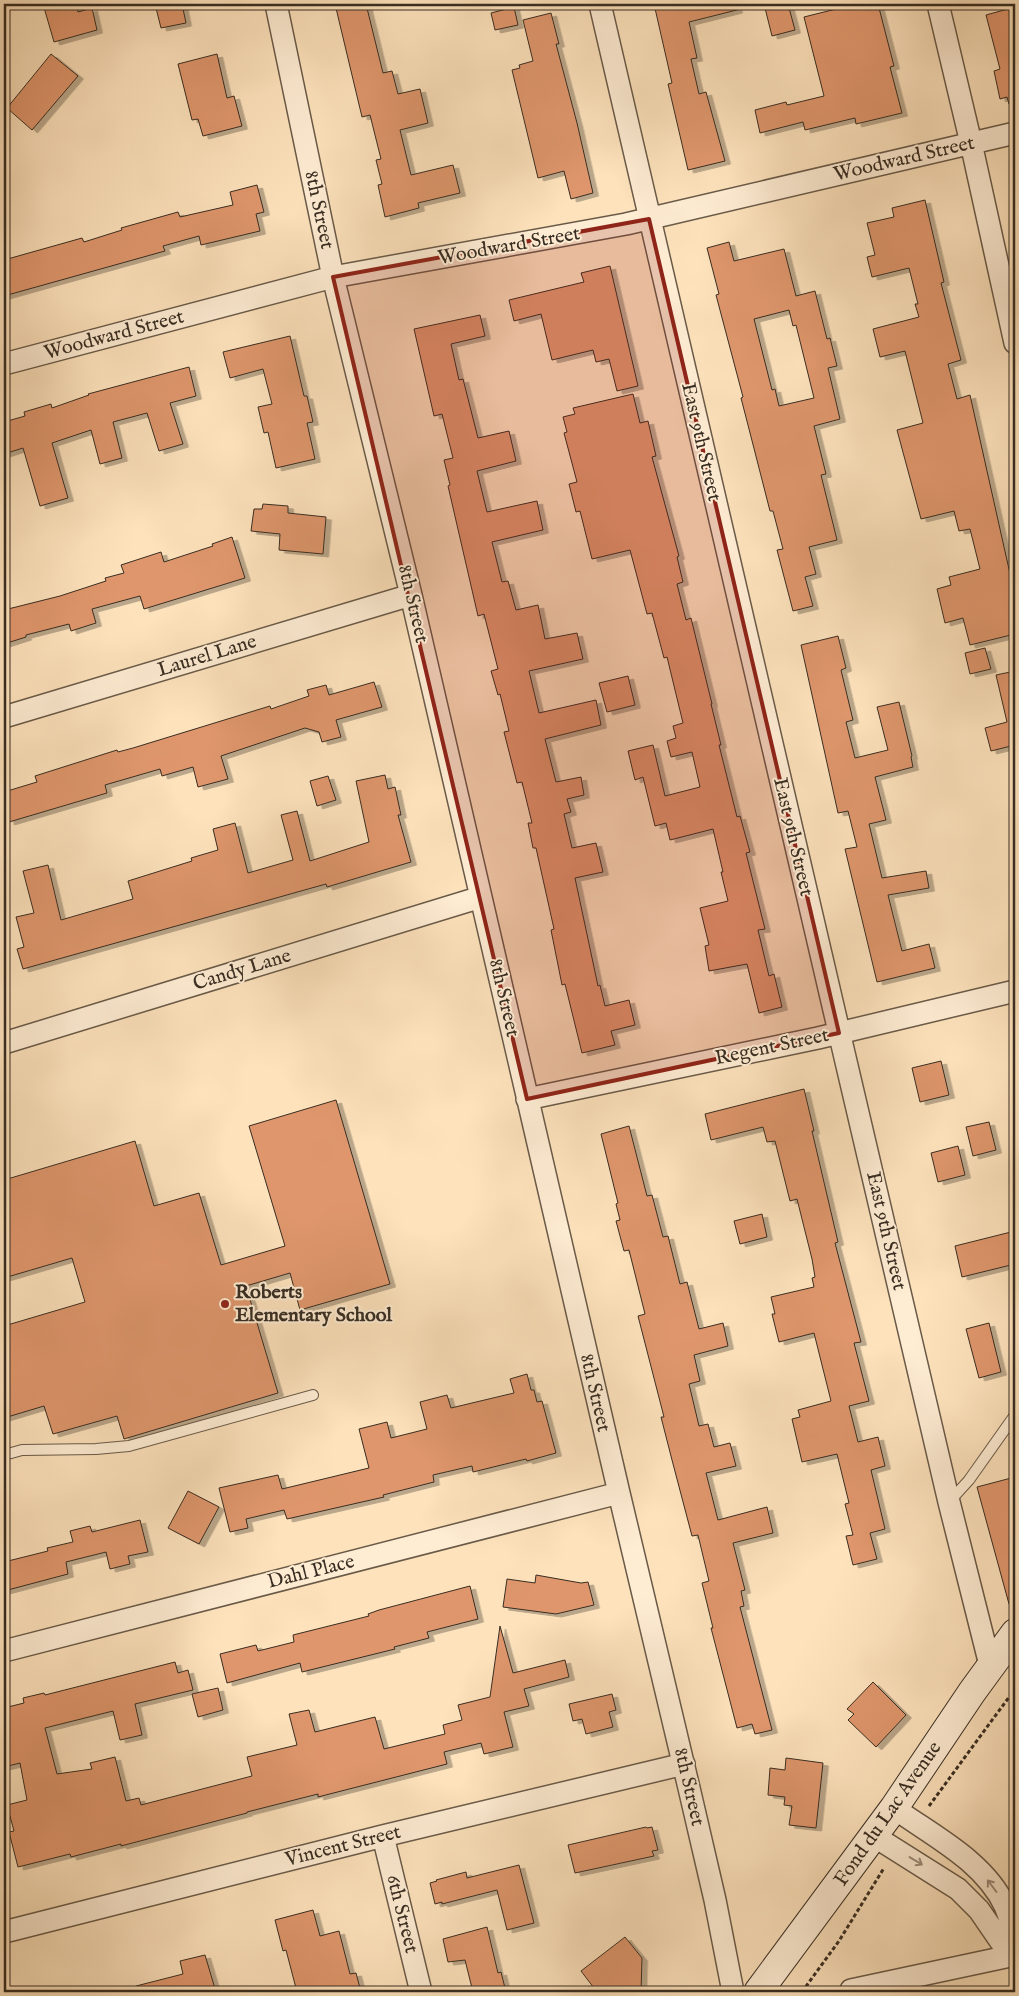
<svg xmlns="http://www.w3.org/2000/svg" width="1019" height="1996" font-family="'IM FELL English',serif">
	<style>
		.building { fill: #df966c; stroke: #382d22; fill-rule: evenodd; filter: url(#shadow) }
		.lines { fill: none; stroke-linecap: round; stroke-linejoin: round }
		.service-casing { stroke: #695a48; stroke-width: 12 }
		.minor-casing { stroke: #695a48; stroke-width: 24 }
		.secondary-casing { stroke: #382d22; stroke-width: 30 }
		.path { stroke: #382d22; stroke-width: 3; stroke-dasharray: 4 2.5; stroke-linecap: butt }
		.service { stroke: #feecd3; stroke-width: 10 }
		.minor { stroke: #feecd3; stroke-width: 21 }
		.secondary { stroke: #feecd3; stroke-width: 28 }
		.oneway { stroke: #9b8c7a }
		.marked { fill: #8f2418; fill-opacity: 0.2; stroke: #8f2418; stroke-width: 4; stroke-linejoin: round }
		.poi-dot { fill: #8f2418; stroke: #feecd3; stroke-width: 2 }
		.labels { text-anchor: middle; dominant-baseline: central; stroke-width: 4; stroke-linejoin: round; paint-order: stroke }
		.street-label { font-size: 20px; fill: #382d22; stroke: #feecd3 }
		.poi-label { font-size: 20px; font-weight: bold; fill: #382d22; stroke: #feecd3; text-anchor: start }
	</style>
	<defs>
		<filter id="shadow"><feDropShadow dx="5.5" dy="3" stdDeviation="0" flood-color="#0004"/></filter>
	</defs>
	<rect width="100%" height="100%" fill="#fde2bc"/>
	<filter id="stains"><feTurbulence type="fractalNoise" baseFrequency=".004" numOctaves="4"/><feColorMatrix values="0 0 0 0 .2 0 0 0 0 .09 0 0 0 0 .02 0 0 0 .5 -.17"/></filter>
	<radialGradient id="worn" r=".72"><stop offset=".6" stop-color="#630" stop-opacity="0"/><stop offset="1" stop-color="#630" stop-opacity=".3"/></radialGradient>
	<path class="building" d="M43,4h33l2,8 14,-4 5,22 -43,12z
		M155,4h27l4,19 -25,5z
		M335,4h31l17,69 9,-2 6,23 22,-5 8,34 -28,7 11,45 42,-10 7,28 -42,10 1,5 -34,9 -7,-32 4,-1 -6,-24 5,-1 -11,-44 -8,2z
		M654,4h82l1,6 -48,12 8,36 -6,1 8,35 7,-2 19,69 -37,9 -20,-86 4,-1z
		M764,4h24l7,26 -23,6z
		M839,4h39l16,62 -4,1 12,46 -46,11 -1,-6 -50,12 -2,-8 -43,11 -5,-23 31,-8 1,3 37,-9 -20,-79 36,-9z
		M514,7l4,18 -23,5 -4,-17z
		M1015,7v96l-6,1 -2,-7 -7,2 -6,-28 6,-2 -14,-54z
		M551,13l8,31h-3l21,79 16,70 -22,6 -7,-28 -26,7 -26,-108 8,-2 -1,-3 14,-4 -10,-41z
		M51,54l27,22 -46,54 -25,-22z
		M217,54l10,44 7,-2 8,30 -39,10 -5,-17 -6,1 -14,-56z
		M257,185l7,27 -8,2 4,17 -59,14 -2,-9 -36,10 2,5 -161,45v-36l78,-22 2,4 38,-12 -1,-2 57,-16 2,5 53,-12 -3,-13z
		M925,200l19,82 -3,1 20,77 -13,4 9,35 13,-4 45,201v38l-45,11 -7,-27 -18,5 -8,-34 14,-4 -2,-8 31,-8 -10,-40 -11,2 -5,-20 -33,8 -24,-89 26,-7 -18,-72 -25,6 -7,-28 46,-12 -4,-13h3l-9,-36 -37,9 -5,-20 8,-2 -8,-32 27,-6 -2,-9z
		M729,242l5,19 50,-12 12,47 19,-5 12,48 3,-1 7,28 -9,2 12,51 -26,7 12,48 -5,1 16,65 -28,7 7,27 -11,3 8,29 -20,5 -16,-61 6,-1 -10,-38h-3l-21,-82 -8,-31 2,-1 -27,-102 3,-1 -12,-46zM789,310l4,16 3,-1 18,73 -35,8 -4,-17 -3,1 -18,-71z
		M610,266l28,120 -21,5 -8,-32 -13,3 -3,-12 -41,10 -11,-46 -27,7 -5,-21 75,-18 -3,-9z
		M480,315l5,21 -34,8 8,36 4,-1 15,59 31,-7 7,30 -39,10 10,41 50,-11 6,29 -51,12 10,40 6,-1 8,29 22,-5 7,34 32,-6 6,26 -54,12 10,42 57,-13 5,25 -56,14 11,43 25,-5 3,18 -17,4 4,13 -7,2 8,34 24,-5 7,29 -28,6 23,108 2,-1 5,21 24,-6 6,25 -24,6 4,14 -33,8 -17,-69 -3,1 -11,-55 3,-1 -18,-81h-3l-5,-25h4l-10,-41 -5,1 -13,-51 5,-1 -9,-37 -2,1 -7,-24 7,-2 -14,-55 -6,2 -30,-130 2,-1 -6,-25 9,-2 -11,-44 -8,2 -20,-87z
		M290,336l14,60h3l6,26 -6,1 8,36 -39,9 -8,-36 -4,1 -6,-26 14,-3 -9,-35 -33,9 -7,-26z
		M189,367l7,29 -26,7 13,41 -24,7 -12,-38 -34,9 9,36 -22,6 -9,-34 -39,13 16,55 -28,8 -17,-58 -19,6v-32l21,-6 -1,-4 27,-8 1,4 37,-13 -1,-1z
		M633,394l7,29 8,-2 8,35 -4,1 27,99 -2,1 6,25 -6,2 9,36 5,-2 21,86h-1l10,41h-2l18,72 3,-1 10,36 -4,1 19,76 -7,1 11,46 5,-2 8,33 -23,6 -12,-49 -38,7 -4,-25 4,-1 -9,-37 28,-7 -7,-29h2l-10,-43 -43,11 -4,-17 -11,3 -12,-49 -8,3 -7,-29 25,-6 12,51 35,-9 -8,-35 -21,5 -4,-16 9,-3 -3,-12 10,-3 -16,-66 -3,1 -12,-45 -5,1 -17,-64 -38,9 -12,-48 -4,1 -7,-28 8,-2 -13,-49 3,-1 -4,-15 12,-3 -2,-6z
		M263,504l25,2v7l38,4 -3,37 -44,-4 1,-16 -29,-3 3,-22h8z
		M232,537l13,41 -101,31 -4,-13 -48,13 4,14 -25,8 -2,-7 -43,11v2l-22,7v-34l56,-14 46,-15 -1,-3 19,-5 -3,-8 40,-13 3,10 49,-16 -1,-2z
		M838,636l8,32 -5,2 12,50 -7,2 9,36 33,-8 -11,-43 22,-5 13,54 -1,1 2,10 -38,10 11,43 -17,4 13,54 44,-7 3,17 -41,7 14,56 27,-7 6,24 -58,14 -32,-133 12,-2 -9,-36 -10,2 -37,-168z
		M985,648l6,21 -21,5 -5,-21z
		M1015,671v56h-4l4,18 -24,6 -6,-23 22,-6 -11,-47z
		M628,676l7,29 -28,7 -8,-29z
		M374,682l8,25 -46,13 5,17 -19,5 -3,-10 -14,-4 -84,28 7,23 -30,8 -5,-20 -31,9 -2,-7 -55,16 2,8 -98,29 -5,-18v-12l33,-10 -2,-6 82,-26 1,2 15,-4 137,-42 1,3 38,-13 -2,-6 19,-5 3,10z
		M385,775l3,14 7,-2 6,28h-3l13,47 -84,25 -1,-3 -303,85 -6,-20 7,-2 -8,-30 18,-4 -11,-42 25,-6 13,55 72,-21 -5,-18 64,-20 -1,-3 27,-8 -5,-21 22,-6 13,50 45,-13 -12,-45 16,-4 13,50 59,-19 -13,-61z
		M328,776l8,24 -19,6 -7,-25z
		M941,1061l8,34 -29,7 -8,-34z
		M804,1089l10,42h-2l26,111 -3,1 26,99 -7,1 15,58 -20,5 9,36 20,-5 7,29 -14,4 14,59 -15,4 7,26 -24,6 -7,-29 7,-1 -8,-31 4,-1 -12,-49 -35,8 -10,-43 8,-2 -2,-7 33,-9 -17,-68 -35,9 -7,-28h3l-4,-17 43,-10 -2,-9 3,-1 -3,-18 -15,-60 -7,2 -15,-60 -8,1 -4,-15 -52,13 -6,-26z
		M336,1100l54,184 -90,26 -10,-37 -44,13 32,107 -154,46 -7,-23 -64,18 -9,-28 -40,12v-92l81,-24 -13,-44 -68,20v-98l131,-39 19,65 45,-13 22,72 64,-19 -36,-120z
		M989,1122l7,28 -23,6 -7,-29z
		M629,1126l18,70 5,-1 11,42 5,-1 12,48 7,-2 12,47 24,-6 5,23 -34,9 6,26 -11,3 10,42 9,-2 6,23 16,-4 6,23 -30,7 12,47 49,-13 6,26 -40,10 12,47 -4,1 3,15 -4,1 32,123 -17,4 -3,-10 -15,4 -26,-100h2l-11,-45 7,-2 -11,-46 -6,1 -20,-76 -11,-43h3l-26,-101 7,-2 -16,-64 -5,1 -8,-30 4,-1 -4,-16 2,-1 -17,-69z
		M958,1146l7,29 -27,7 -7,-29z
		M762,1214l5,23 -27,7 -6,-23z
		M1015,1231v33l-53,13 -7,-31z
		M989,1323l12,49 -22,6 -13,-49z
		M527,1374l4,16h3l3,12 5,-1 14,52 -29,8 -1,-2 -53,13 -1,-6 -39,9 1,7 -51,13 1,2 -97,22 -3,-9 -38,9 2,9 -18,4 -11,-44 59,-13 4,14 87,-21 -10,-39 28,-7 4,16 36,-9 -7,-27 27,-7 4,13 63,-15 -4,-14z
		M1015,1477v127h-6l-32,-117z
		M188,1491l31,16 -20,37 -31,-16z
		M140,1520l8,32 -20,4 2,8 -20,5 -4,-17 -40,10 2,12 -64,17v-29l44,-11 -1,-3 26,-6 -3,-11 20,-5 2,6z
		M536,1575l45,8 7,-1 6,23 -38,9 -53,-7 4,-28 28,4z
		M470,1586l8,33 -51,13 2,6 -35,9 1,2 -93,23 -2,-9 -73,20 -7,-29 36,-9 2,6 36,-9 -1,-7 76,-19 -1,-2 11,-4z
		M500,1626l13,47 52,-13 4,17 -45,12 5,17 -25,6 9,35 -29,7 -3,-11 -37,9 3,12 -129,33v-3l-71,18v1l-126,33v-2l-50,13 -1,-3 -52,13 -9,-35 5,-1 -7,-26 20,-5 -7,-37 -16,4v-59l20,-5 -1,-5 21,-5 1,2 130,-33 3,11 10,-3 5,20 -58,14 7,31 -22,5 -7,-29 -68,17 12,46 35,-5 -2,-6 25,-6 11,44 13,-3 2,7 111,-29 -5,-19 50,-12 -8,-31 20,-4 6,22 60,-15 9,32 61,-15 -2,-9 19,-5 -4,-15 32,-8z
		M873,1682l33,33 -30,32 -28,-27 6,-6 -7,-5z
		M218,1688l5,22 -25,7 -6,-23z
		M612,1694l4,16 -7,2 4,15 -27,7 -4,-15 -9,2 -4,-17z
		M786,1758l37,5 -7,65 -27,-3 3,-19 -8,-1 1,-8 -17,-2 2,-27 15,2z
		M646,1827l1,1 5,-1 6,23 -6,1 2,5 -79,17 -7,-28z
		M519,1865l15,58 -27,7 -10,-40 -55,14v-2l-7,2 -5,-21 7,-2 -1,-1 30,-8 1,6z
		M313,1910l7,26 19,-5 11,43 6,-1 5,19h-64l-11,-42 -3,1 -8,-31z
		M487,1927l11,46 3,-1 5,20h-33l-8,-32 -17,2 -5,-23z
		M625,1937l17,21 -1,34h-44l-16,-21z
		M205,1955l11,37h-79l-1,-6 47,-12 -3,-13z"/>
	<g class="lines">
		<defs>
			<path id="service" d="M4,1455l18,-5 74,-1 33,-3 184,-51
				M950,1501l19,-21 46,-65"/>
			<path id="minor" d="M276,4l57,273 78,318 208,898 70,295 26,112 18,92
				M600,4l244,1049 105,449 42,167
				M938,4l33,139 44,200
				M4,364l329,-87 293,-53 389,-91
				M4,717l407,-122
				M4,1043l477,-146
				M527,1099l291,-61 197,-47
				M4,1651l615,-158
				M894,1808c39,28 90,53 111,98 6,13 8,27 10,41
				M383,1836l38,156
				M874,1836l84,53 21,21 22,32 14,12
				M4,1932l379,-96 301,-72
				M851,1990l164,-35"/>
			<path id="secondary" d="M758,1992l136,-184 78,-116 43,-59"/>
		</defs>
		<use href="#service" class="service-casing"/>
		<use href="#minor" class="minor-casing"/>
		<use href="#secondary" class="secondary-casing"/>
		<path class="path" d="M929,1806l86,-117
			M802,1992l37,-51 45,-73"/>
		<use href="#service" class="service"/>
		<use href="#minor" class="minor"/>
		<use href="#secondary" class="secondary"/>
	</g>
	<defs><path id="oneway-shaft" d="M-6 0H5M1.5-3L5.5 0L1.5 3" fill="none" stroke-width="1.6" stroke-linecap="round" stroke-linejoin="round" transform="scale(1.25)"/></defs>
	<g class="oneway">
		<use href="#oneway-shaft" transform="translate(916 1861) rotate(31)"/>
		<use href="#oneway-shaft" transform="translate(992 1886) rotate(-127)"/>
	</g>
	<path class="marked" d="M649,219l190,814 -312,66 -194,-822z"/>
	<circle class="poi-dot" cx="225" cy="1304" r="5"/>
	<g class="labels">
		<g class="street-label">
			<text transform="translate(904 159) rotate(-13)">Woodward Street</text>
			<text transform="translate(319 210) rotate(78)">8th Street</text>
			<text transform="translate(509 246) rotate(-10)">Woodward Street</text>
			<text transform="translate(114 335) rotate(-15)">Woodward Street</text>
			<text transform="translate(701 442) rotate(77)">East 9th Street</text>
			<text transform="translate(413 604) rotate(77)">8th Street</text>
			<text transform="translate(207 656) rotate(-17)">Laurel Lane</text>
			<text transform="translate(793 837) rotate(77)">East 9th Street</text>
			<text transform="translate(242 970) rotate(-17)">Candy Lane</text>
			<text transform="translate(504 998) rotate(77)">8th Street</text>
			<text transform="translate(772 1047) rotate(-12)">Regent Street</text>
			<text transform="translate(886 1231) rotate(77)">East 9th Street</text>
			<text transform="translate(595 1393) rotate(77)">8th Street</text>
			<text transform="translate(311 1572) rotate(-14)">Dahl Place</text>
			<text transform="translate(689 1787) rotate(77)">8th Street</text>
			<text transform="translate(888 1814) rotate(-55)">Fond du Lac Avenue</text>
			<text transform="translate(343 1846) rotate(-14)">Vincent Street</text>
			<text transform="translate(402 1914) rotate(76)">6th Street</text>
		</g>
		<g class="poi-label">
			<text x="235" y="1292">Roberts<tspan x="235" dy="23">Elementary School</tspan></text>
		</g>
	</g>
	<rect width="1019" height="1996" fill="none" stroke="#fde2bc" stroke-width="20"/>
	<rect x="5" y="5" width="1009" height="1986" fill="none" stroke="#382d22" stroke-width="2.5"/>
	<rect x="10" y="10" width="999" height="1976" fill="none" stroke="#382d22"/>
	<rect width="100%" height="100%" filter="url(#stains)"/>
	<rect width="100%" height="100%" fill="url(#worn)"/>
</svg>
